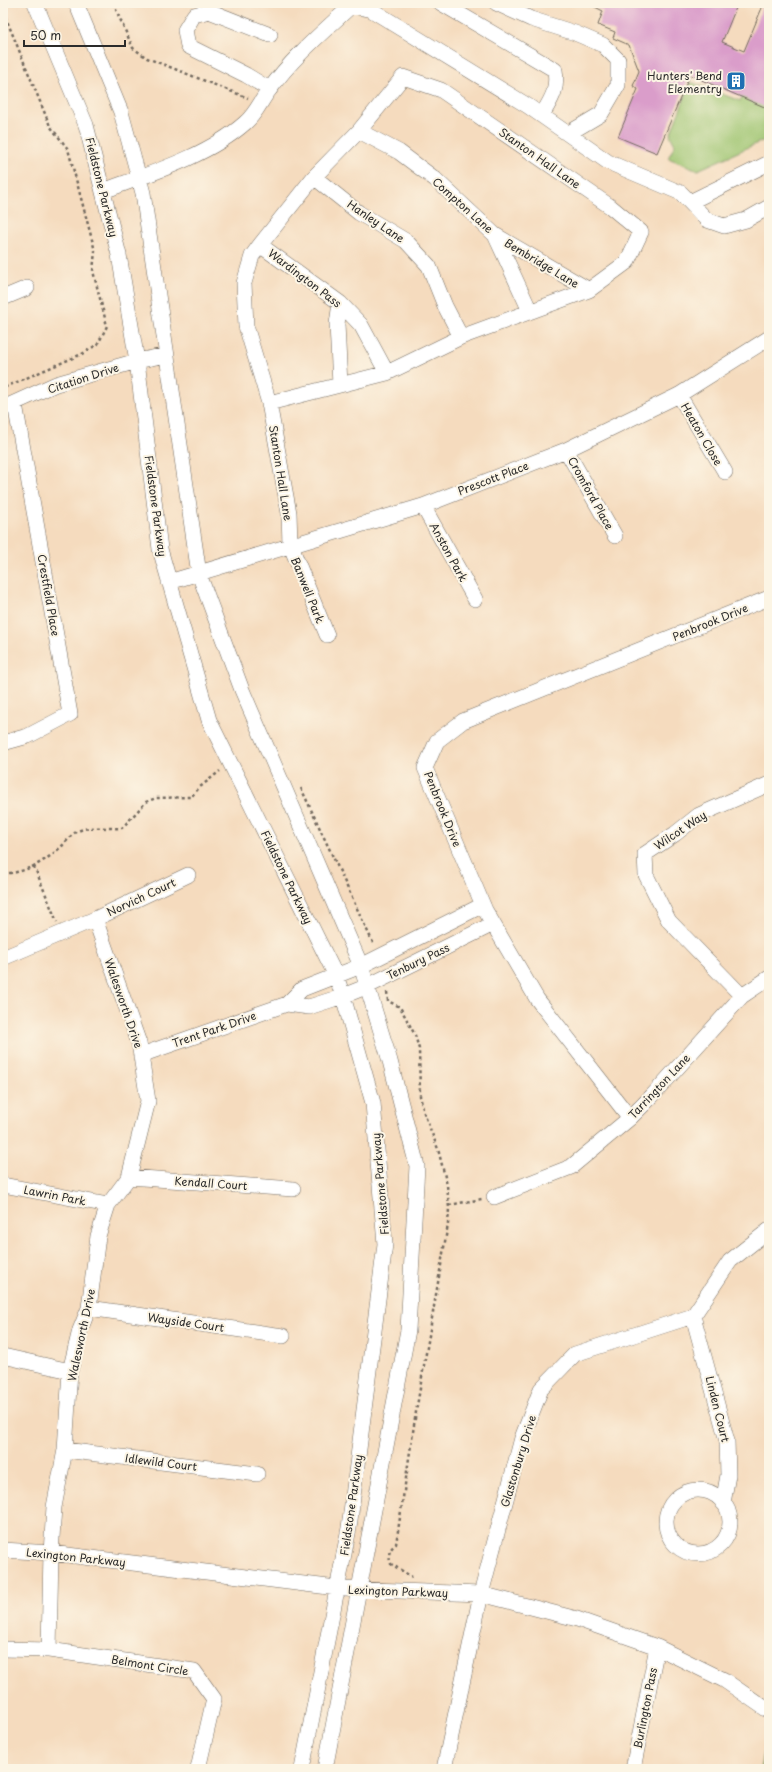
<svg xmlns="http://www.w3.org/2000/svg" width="772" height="1772" font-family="'Playpen Sans',sans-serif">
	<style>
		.green { fill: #9ec46f; stroke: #64784d }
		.building { fill: #da9dca }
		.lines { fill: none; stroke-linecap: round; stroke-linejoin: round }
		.minor-casing { stroke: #72695e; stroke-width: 16 }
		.path { stroke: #72695e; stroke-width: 2.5; stroke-dasharray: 3 3; stroke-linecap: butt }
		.minor { stroke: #fff; stroke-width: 15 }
		.labels { text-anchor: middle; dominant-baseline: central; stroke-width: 4; stroke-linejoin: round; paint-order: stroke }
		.poi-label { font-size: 11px; fill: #2b2b2b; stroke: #fcf5e5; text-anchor: end }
		.street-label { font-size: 11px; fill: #2b2b2b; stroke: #fcf5e5 }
	</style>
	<rect width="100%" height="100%" fill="#fcf5e5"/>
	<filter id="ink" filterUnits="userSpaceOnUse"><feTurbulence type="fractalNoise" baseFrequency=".025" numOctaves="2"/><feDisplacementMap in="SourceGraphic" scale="8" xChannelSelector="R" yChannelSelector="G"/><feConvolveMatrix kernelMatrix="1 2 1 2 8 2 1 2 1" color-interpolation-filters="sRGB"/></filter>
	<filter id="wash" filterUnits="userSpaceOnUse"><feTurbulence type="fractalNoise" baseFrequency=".012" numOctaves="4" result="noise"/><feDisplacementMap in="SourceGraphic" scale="16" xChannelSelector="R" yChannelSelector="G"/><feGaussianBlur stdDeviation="0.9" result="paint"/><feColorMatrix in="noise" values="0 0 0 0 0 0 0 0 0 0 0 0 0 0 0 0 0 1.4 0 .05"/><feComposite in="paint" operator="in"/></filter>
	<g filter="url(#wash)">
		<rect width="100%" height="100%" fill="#f5dbbe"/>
		<path class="green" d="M691,82l49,19 2,-4 27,11v30l-71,32 -30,-12 7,-13 -5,-10z
			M766,1738l3,3v28h-9z"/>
		<g id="blocks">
			<path class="building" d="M587,3h151l-16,39 22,9 20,-48h5v106l-79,-34 -33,78 -39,-16 20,-48 -5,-3 6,-15 -10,-26 -16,-7 2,-6 -17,-7 5,-14z"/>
		</g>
	</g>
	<g filter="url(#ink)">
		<use href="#blocks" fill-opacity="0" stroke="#72695e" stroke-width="1"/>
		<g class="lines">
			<defs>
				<path id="minor" d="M35,3l51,122 33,130 18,106 23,188 49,171 127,256 7,20 30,107 12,141 -36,284 -47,241
					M76,3l45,109 22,81 56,381 43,116 119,276 29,95 27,105 -9,164 -83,439
					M441,3l114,67c3,20 -3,28 -13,45
					M496,3l35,16 44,14 28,12 15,15v25l-17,29 -32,19
					M269,89l-23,-14 -58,-29 -3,-16 9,-15 15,-4 61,24
					M359,131l40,21 36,27 60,56 35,76
					M314,177l45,36 47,28 23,25 16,40 16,31
					M103,191c46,-17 105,-35 142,-68 11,-9 16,-23 25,-34 22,-31 53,-57 81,-83l19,3 158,97 80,56 73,31 26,27 17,6 22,-6 23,-13
					M690,202l79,-39
					M495,235l94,55
					M260,245l80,58 21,22 26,48
					M3,298l24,-10
					M340,385l-3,-61 3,-21
					M679,395l46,77
					M269,403l118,-30 74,-36 128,-47 38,-28 14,-30 -30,-25 -170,-117 -38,-13 -44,54 -45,46 -54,68 -8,11 -8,27 2,43 23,77 20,110 1,31 37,91
					M3,408l53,-24 81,-23 29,-6
					M566,450l49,86
					M423,506l52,93
					M169,582l254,-76 143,-56 113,-55 90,-57
					M3,743l25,-7 42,-22 -55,-310
					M3,958l92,-39 93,-44
					M742,996l-73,-75 -23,-46 -1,-21 30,-20 24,-19 70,-31
					M287,1004l22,3 34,-11 25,-10 125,-62
					M141,1055l146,-51 15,-15 59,-23 122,-61
					M630,1118l-93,-119 -52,-89 -60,-142 12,-27 26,-20 306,-123
					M129,1177l164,12
					M3,1185l105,20
					M494,1197l77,-30 59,-49 22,-22 90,-100 27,-18
					M89,1308l194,28
					M693,1316l34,125 1,34 -5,28
					M3,1356l67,15
					M65,1450l192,24
					M666 1522a32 32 0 1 1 64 0a32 32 0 1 1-64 0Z
					M3,1550l48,3 294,36 136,5 96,25 80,28 67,33 45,31
					M3,1649l46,1 145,21 20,28 -16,70
					M49,1650l2,-97 3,-46 11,-57 5,-79 10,-41 9,-22 9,-72 10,-31 21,-28 19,-76 -9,-58 -44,-124
					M444,1769l37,-175 41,-156 19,-49 34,-35 118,-38 37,-55 39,-31
					M633,1769l24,-122"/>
			</defs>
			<use href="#minor" class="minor-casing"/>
			<path class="path" d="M113,3l20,45 14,10 101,40
				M3,11l47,115 18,23 27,102 -2,20 14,55 -9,18 -16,10 -79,34
				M301,788l73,157
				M34,866l23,56
				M3,873c21,2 46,-14 60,-28 4,-4 8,-10 13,-13 12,-7 32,-3 46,-4l24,-26 10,-4 35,-1 9,-10 20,-16
				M387,992l1,9 12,6 15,28 4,14 1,47 4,17 14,36 9,36 2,23 -1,16 -32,188 -20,132c-8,6 -8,11 -5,20l21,13
				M449,1205l33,-6"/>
			<use href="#minor" class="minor"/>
		</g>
	</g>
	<defs>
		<symbol id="building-square" viewBox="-11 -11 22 22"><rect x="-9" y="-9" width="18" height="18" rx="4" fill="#1f6fb2" stroke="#fcf5e5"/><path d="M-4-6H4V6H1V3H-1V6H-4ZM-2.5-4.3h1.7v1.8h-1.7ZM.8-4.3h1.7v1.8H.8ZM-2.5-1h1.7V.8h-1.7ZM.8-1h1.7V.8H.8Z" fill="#fff"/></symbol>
	</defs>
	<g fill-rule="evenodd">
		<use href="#building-square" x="725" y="70" width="22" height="22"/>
	</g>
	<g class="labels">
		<g class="poi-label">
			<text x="722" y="75">Hunters' Bend<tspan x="722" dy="13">Elementry</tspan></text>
		</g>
		<g class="street-label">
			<text transform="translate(540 158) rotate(35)">Stanton Hall Lane</text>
			<text transform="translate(102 187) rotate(76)">Fieldstone Parkway</text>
			<text transform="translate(463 205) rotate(42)">Compton Lane</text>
			<text transform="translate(376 221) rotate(34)">Hanley Lane</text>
			<text transform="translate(542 263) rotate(31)">Bembridge Lane</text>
			<text transform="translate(305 278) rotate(37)">Wardington Pass</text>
			<text transform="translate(83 378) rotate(-18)">Citation Drive</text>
			<text transform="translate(702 434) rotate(60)">Heaton Close</text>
			<text transform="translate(281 473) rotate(81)">Stanton Hall Lane</text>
			<text transform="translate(493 478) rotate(-21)">Prescott Place</text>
			<text transform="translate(591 493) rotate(61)">Cromford Place</text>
			<text transform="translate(156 506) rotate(82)">Fieldstone Parkway</text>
			<text transform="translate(449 552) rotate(61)">Anston Park</text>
			<text transform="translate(308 590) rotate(68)">Banwell Park</text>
			<text transform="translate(49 595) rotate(80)">Crestfield Place</text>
			<text transform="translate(710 622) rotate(-22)">Penbrook Drive</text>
			<text transform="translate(443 809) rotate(68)">Penbrook Drive</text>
			<text transform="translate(680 830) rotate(-34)">Wilcot Way</text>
			<text transform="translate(287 877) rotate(64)">Fieldstone Parkway</text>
			<text transform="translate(141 897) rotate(-25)">Norvich Court</text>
			<text transform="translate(418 961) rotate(-26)">Tenbury Pass</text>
			<text transform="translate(124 1003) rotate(71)">Walesworth Drive</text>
			<text transform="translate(214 1029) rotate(-19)">Trent Park Drive</text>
			<text transform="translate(659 1086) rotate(-47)">Tarrington Lane</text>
			<text transform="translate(211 1183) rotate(4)">Kendall Court</text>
			<text transform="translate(380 1184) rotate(-95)">Fieldstone Parkway</text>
			<text transform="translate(55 1195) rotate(11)">Lawrin Park</text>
			<text transform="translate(186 1322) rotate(8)">Wayside Court</text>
			<text transform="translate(81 1335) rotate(-78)">Walesworth Drive</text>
			<text transform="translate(718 1409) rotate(76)">Linden Court</text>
			<text transform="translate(518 1461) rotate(-73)">Glastonbury Drive</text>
			<text transform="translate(161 1462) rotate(7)">Idlewild Court</text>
			<text transform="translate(351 1505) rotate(-82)">Fieldstone Parkway</text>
			<text transform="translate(76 1557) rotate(6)">Lexington Parkway</text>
			<text transform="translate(398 1591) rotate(2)">Lexington Parkway</text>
			<text transform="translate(150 1665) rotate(9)">Belmont Circle</text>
			<text transform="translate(645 1708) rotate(-79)">Burlington Pass</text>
		</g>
	</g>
	<rect width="772" height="1772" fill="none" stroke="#fcf5e5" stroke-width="16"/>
	<path d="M24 40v6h101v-6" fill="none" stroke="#2b2b2b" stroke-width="2"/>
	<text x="30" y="40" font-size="12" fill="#2b2b2b" stroke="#fcf5e5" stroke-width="3" paint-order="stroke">50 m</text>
</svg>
